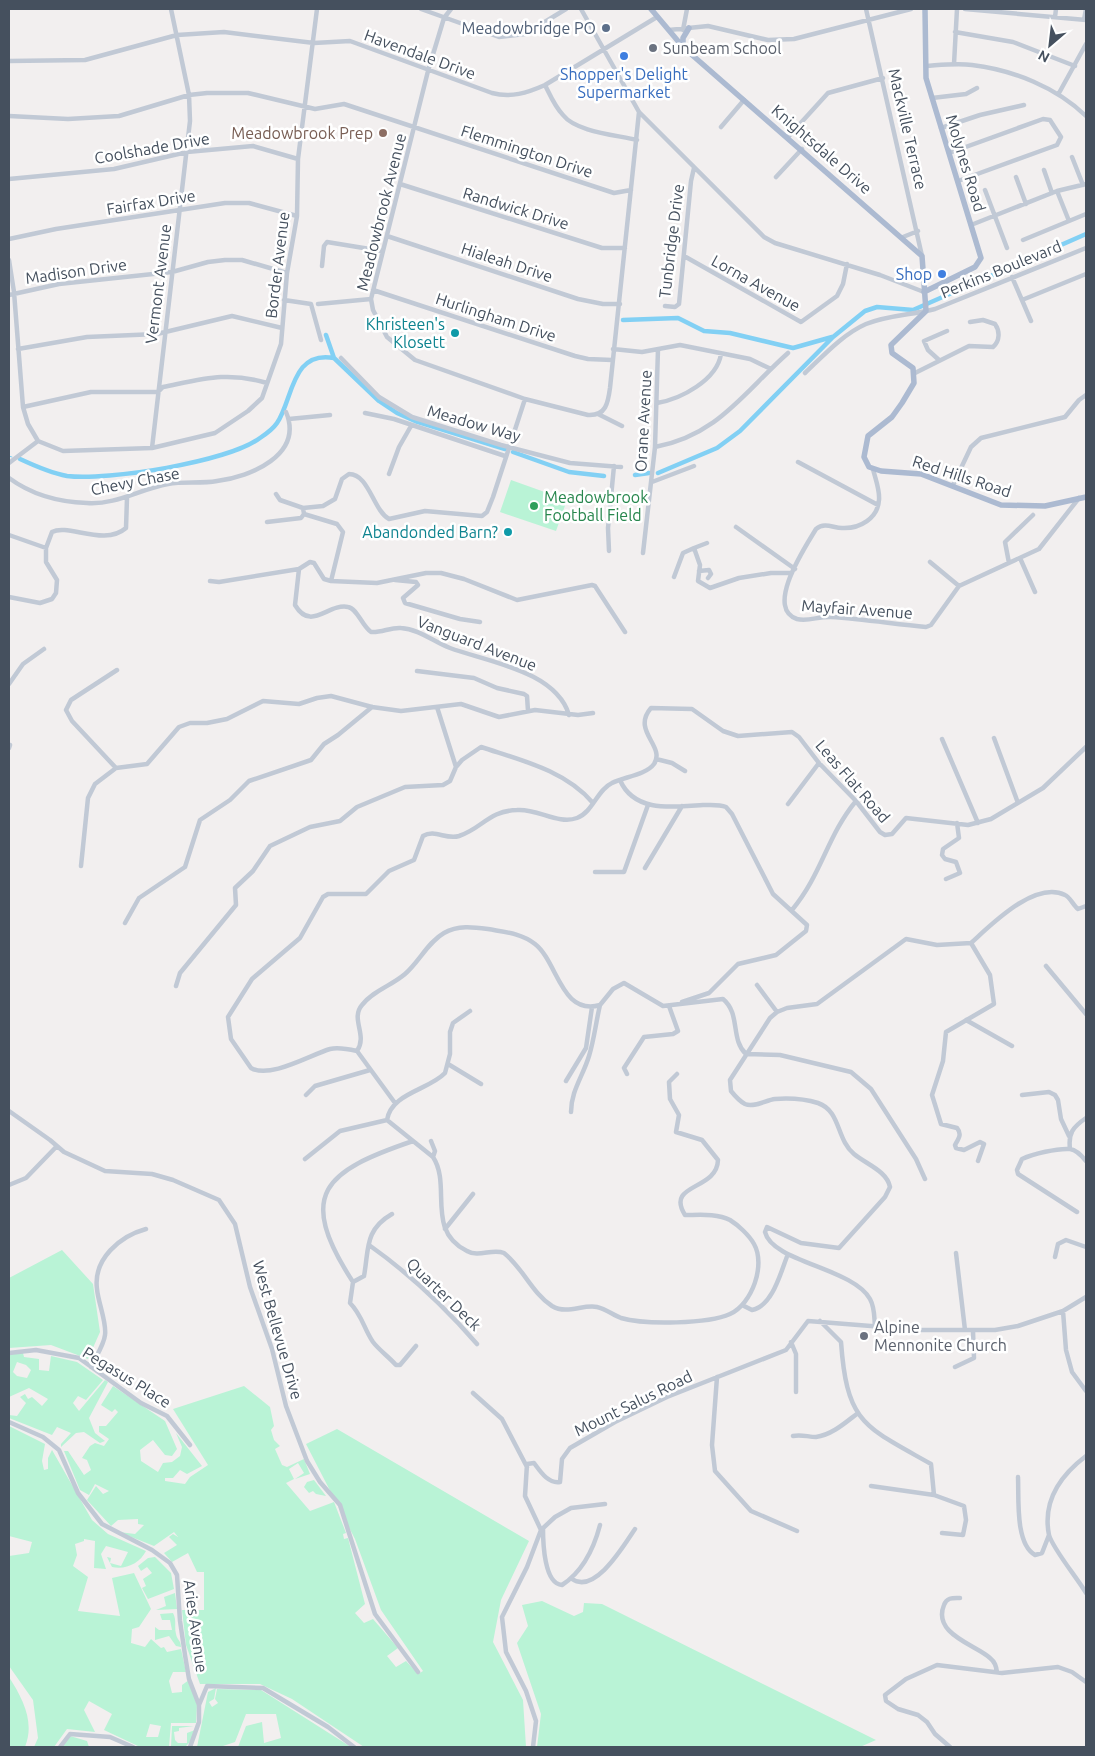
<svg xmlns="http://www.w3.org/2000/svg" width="1095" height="1756" font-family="Ubuntu,sans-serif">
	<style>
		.green { fill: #b9f3d6; fill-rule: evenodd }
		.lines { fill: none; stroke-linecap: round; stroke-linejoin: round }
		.stream { stroke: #82d0f4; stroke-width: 1 }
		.canal { stroke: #82d0f4; stroke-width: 4.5 }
		.minor { stroke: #c1c9d5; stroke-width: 4.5 }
		.major { stroke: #acbad1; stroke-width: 5.5 }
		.service-dot { fill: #5c6f8a; stroke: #fff; stroke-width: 2 }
		.worship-dot { fill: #6b7280; stroke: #fff; stroke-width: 2 }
		.shop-dot { fill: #3f7fe0; stroke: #fff; stroke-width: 2 }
		.education-dot { fill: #8d6e63; stroke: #fff; stroke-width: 2 }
		.culture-dot { fill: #0f9aa8; stroke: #fff; stroke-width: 2 }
		.leisure-dot { fill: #2e9e5b; stroke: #fff; stroke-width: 2 }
		.labels { text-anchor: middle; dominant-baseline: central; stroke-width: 5; stroke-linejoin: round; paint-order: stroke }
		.service-label { font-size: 16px; fill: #4e5e75; stroke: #fff; text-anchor: end }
		.worship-label { font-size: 16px; fill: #5b616d; stroke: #fff; text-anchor: start }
		.street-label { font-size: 16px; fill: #45505e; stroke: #fff }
		.shop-label { font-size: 16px; fill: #366cbe; stroke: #fff }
		.education-label { font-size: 16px; fill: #785e54; stroke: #fff; text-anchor: end }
		.culture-label { font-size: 16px; fill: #0d838f; stroke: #fff; text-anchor: end }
		.leisure-label { font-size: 16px; fill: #27864d; stroke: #fff; text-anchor: start }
	</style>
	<rect width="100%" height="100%" fill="#f2efef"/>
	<path class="green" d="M511,480l56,20 -11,31 -56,-19z
		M62,1250l31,34 7,48 -12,27 -37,-14 -42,3v-70z
		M23,1353l1,4 15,2v11l10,1 2,-15 26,6 26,18 -17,20 -8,-4 -5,7 6,8 26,-31 3,2 -19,36 6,15 10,8 -5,2 -16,-11 -8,1 -15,14v-3l10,-11 -14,-6 -5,8 -43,-17v-3l8,1 9,-13 -6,-6 5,-3 3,5 4,-2 10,9 6,-7 -19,-11 -20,9v-43zM17,1362l9,3 5,5 -4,8 -10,-2 -4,-4z
		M113,1386l52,35 12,28 -5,7 -7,-1 -12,-15 -13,10 1,11 17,11 5,-9 9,-1 8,-6 2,-9 -6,-14 26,33 -15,8 -7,-4 -7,8h-8v3l20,3 5,-7 18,-12 -35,-56 71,-23 26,21 4,19 -3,4 3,10 6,6 -5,3 7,16 5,2 17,-8 6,15 -15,5 9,-6 -6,-10 -9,6 5,10 -8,4 24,28 24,-9 12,31 -3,1 1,5 4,-1 17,66 -10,9 9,10 9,-4 25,29 -11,8 9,11 10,-6 12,13 5,-3 -42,-61 -26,-71 -49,-95 31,-15 192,112 -28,59 -8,42 30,58 3,47h-162l-72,-48 -32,-15h-60l-14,-39 -4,-35h22v-38h-7l-9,-19 -16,9 -8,-9 13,-8 -8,-8 4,-3 5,3 -4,-5 -20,14 -35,-14 16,2 9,-9 -6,-1v-5l-20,1 -7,6 -24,-26 9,-14 7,8 6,-3 -14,-7 -6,11 -9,-5 -16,-39h4l16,24 7,-5 -4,-10 -5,-2 8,-12 5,-3 9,3 5,-7 -10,-7v-6h7l12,-14 -3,-3 -3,3 -11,-7z
		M9,1426l36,18 -3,17 2,9 4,-1v-11l4,-8 40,70 16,14 38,17c-6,12 -20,19 -34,16l-5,-10 4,1 -1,5 11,3 7,-14 -22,-6 -5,8 5,15 -12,-1 1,-27 -11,-2v2l-9,3 2,11 -4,11 15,11 -10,34 42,5 -8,-38 22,-5 17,36 -12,18 -7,2 -1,14 14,4 6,-8 10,9 3,-1 3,5 14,-3 5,23h-13l-4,9 3,12 10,-1v-7l7,-5 8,25 -1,18h-25l-2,24h-29l-36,-17 8,-16 -23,-13 -5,9 11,22 -28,-3 -13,18h-20l4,-9 -5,-38 -24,-34v-110l20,-3 3,-11 -23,-6zM150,1724l11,2 -3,11h-12z
		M314,1480l12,16 -10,-2 -3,-3 -4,2 -5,-6 3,-5z
		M155,1557l16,16 3,16 -26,10 -6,-11 4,-2 -3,-7 9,-6 -5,-6 -6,4 -3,-5 10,-8z
		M175,1593l2,16 -21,1 10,-4 -2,-9z
		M542,1601l32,15 9,-4 1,-9 18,1 274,136 -16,7h-323l4,-33 -24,-71 11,-17 -6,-21z
		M173,1613c4,7 1,14 3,21 1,6 5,6 5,13l-5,-1 -7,-10 -14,4v-13l4,3h13l-2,-10h-8l-2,-6z
		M9,1677c14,22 26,45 16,70h-16z
		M216,1688l-2,11 -5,3 3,5 6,-4 -3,-4 2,-10 44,1 90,57h-113l8,-21 16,-4 2,21 17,-5 -5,-24h-30l-11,28 -15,5h-23l11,-55z
		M172,1726h22l-15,2v3l-5,1 1,8 3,3h9v-10l8,-3 -5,12 -5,5h-14z
		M70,1736l17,5 2,6h-27z"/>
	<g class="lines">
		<path class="stream" d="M9,456l3,1"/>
		<path class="canal" d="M623,320l55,-2 26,13 26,2 63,15 39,-11
			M326,335l8,23 45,43 18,12 18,8 90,28
			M513,452l56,20 35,4
			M20,459c15,7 31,14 47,17 40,5 161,-14 193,-38 6,-4 13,-9 17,-15 16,-23 14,-73 57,-65
			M658,473l59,-25 23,-17 93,-94 32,-26 12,-4 36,3 173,-76
			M635,475l14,-2"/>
		<path class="minor" d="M421,9l78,28 26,-3 41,-25
			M451,9l-7,9 -16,53 -57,228 2,11 14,27 28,23 110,39 63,16c18,1 20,-12 22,-27l29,-276
			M581,9l58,103 125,125 11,6 105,32 44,17
			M866,9l56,247
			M965,9l121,11
			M1055,17l1,-8
			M1084,20l2,-11
			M669,30l39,-4 60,14 26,-1 117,-30
			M683,30l4,-21
			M955,32l58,10 62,24
			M9,61l76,-1 92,-25 47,-3 90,11 36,-2 142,52c19,5 35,0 53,-8l112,-68
			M954,64l3,-55
			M926,66c15,-1 31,-3 46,-1 41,5 84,22 114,51
			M545,85c5,10 10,22 18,30 13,17 54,20 74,25
			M1059,93l27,-49
			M932,98l34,-4 11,-6
			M9,116l59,3 51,-3 70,-21 18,-2h41l67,16 29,-5 270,89 17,-3
			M721,127l23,-27
			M941,128l39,-13 44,-10
			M788,137l40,-44 55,-15
			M949,153l94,-34 7,1 11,17 -4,8 -99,36
			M1072,157l11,28
			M1044,170l8,23
			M776,177l26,-28
			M1016,177l10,27
			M9,179l105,-10 73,-17 66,-6 45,13
			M400,184l202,64h23
			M985,190l22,58
			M1057,191l12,30
			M971,225l86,-34 29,-7
			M387,236l191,63 25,5h17
			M903,237l15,-6
			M9,239l47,-10 169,-26h24l48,13
			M1023,240l63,-26
			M684,256l117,66 36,-26 6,-12 4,-20
			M9,260l5,32 9,115 5,17 10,17
			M322,266l2,-20 3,-4 55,9
			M1012,277l19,44
			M373,290l202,66 13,3 24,1
			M9,295l50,-11 113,-12 36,-10 17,-2h17l45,13
			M284,300l27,4 10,36
			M1022,300l64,-26
			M318,304l53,-5
			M665,306l10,1 4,-3 12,-123 3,-13
			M18,349l69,-12 70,-3 75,-18 50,12
			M613,349l29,3 38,-7 70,14 21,10
			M341,358l38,39 33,20 89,28 69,18 51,4
			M939,360l-11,-10 -4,-9 23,-10
			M805,373c18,-17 38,-39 61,-49 22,-9 46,-9 69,-15l151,-61
			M915,373l54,-27 24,1c7,-6 7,-16 2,-23l-12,-4 -13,2
			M657,403c24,-4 60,-23 64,-49
			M23,407l68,-15h67l5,-5c40,-8 64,-16 104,-4
			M365,413l29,6 111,37
			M598,414l24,12
			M289,419l41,-4
			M38,441l25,10 89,-3 63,-15 33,-22 14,-13 19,-54 6,-71 10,-57 1,-57 19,-150
			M655,447c63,-12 88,-54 133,-94
			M152,448l38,-327 -1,-26 -18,-86
			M798,462l80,43
			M9,463l29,-22
			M873,469c2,9 7,21 6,31 -1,18 -19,29 -37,28 -9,0 -17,-6 -26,1 -10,17 -52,79 -19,90 11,3 22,-3 34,-2 32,2 63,7 95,10l5,-2 28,-39 80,-37 40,-51
			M389,474l10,-27 12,-21
			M9,478c23,17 48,24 78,25 29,2 53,-14 81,-19 16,-3 33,0 49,-3 33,-4 87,-26 69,-69
			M652,482l42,-16
			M953,485l18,-38 10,-9 84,-21 14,-17 7,-5
			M276,494l4,6 23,8
			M304,514l-1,-6 20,-2 12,-7 7,-20 7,-5c20,0 24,36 40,45l36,-8 57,5 5,-4 6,-15 32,-98
			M267,522l34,-4 3,-4
			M736,527l59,42
			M9,535l37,13
			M707,543l-13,5 6,17 -2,16 12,7 29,-10 32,-5h21
			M609,551l-1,-23 6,-62
			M643,553l12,-106 3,-98
			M1020,558l15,34
			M930,562l29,24
			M1009,563l-4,-21 28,-27
			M299,569l-4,36c16,27 33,-2 53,2 9,1 14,19 23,25 10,1 20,-5 30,-4 18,1 33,14 49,20 38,14 106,23 119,67
			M299,569l11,-7 4,1 10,16 7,2 12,-49 -6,-8 -33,-10
			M699,571l10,-1 2,4 -3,4
			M674,577l9,-24 11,-5
			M395,580l21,2 2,3 -15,13 2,5 55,16 20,3
			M210,581l9,1 80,-13
			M331,581l46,2 49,-10h15l23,6 53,21 75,-15 3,1 30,46
			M9,597l31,6 12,-4 4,-6 1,-13 -11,-18v-14l6,-16c16,-9 52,15 74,-4l1,-30
			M417,671l57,7 23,10 27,6 3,2 1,15
			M9,684l14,-20 21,-15
			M437,707l19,60
			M994,738l24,65
			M942,739l36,84
			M9,748l1,-3
			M656,759l16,4 13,8
			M116,768l-44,-47 -6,-11 5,-10 46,-30
			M620,780c14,33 53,27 83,25 7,0 16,-1 23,2l6,7 41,80 34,31 -1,6 -30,24 -38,9 -29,29 -27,9
			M788,804l31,-41
			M81,866l7,-68 7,-14 21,-16 31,-4 32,-37 11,-4h17l20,-4 36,-18 36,3 18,-6 14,-2 41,11 29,4 60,-7 38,13 36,-7 43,5 15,-2
			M645,868l37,-62
			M595,872h29l24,-67
			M946,879l14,-6 -4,-11 -11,-3 -3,-4 1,-6 16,-11 -2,-15
			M792,910c30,-36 35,-74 64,-109
			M125,923l14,-25 46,-31 15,-47 30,-20 19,-19 62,-21 13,-16 14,-9 34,-28
			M971,943l19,32 4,29 -48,28 -3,29 -11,34 9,29 16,4c5,6 2,10 -2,17l1,3 8,2 16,-8 4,2 -6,17
			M1046,966l40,48
			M757,985l20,27
			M176,986l4,-13 56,-68 -1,-17 18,-17 17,-25 40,-19 30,-6 17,-14 48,-20 38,-2 7,-4 6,-14 6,-7 19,-13c39,13 84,23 112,56
			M470,1011l-17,12 -3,9v22l-5,19c-16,17 -54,20 -58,47l46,37c19,29 -8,73 34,94 12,7 25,-3 37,2 19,15 28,40 48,53 15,9 31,-2 45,1 9,2 16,8 24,11 24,7 87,6 109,-4 22,-10 36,-49 24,-70 -5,-9 -16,-19 -24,-24 -13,-7 -32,-5 -45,-5 -20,-32 32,-24 33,-55l-16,-20 -26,-8 3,-17 -9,-16 -1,-17 8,-8
			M966,1020l46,26
			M357,1051c11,-16 -7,-32 5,-46 12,-15 29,-19 43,-31 14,-12 23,-32 39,-41 14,-8 29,-6 44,-4 16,3 33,4 47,15 23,18 26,72 65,61l13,-16 11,-6 39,23 60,-7c18,15 7,40 23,55l34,1 71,17 20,17 45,70 9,20
			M448,1064l33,20
			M627,1074l-3,-6 20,-31 29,-3 5,-3 -9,-25
			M566,1081l20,-33 6,-41
			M306,1095l9,-9 55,-16
			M1022,1095l27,-3 6,3 3,5 3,19 8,17
			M395,1103l-38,-52c-9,-2 -18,-4 -27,-2 -20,6 -60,30 -79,19l-20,-29 -3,-22 24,-38 48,-41 23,-41 5,-3h38l23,-23 25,-11 9,-24c12,-7 23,4 36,0 24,-8 29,-25 58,-26 20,-2 41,15 60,8 16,-6 20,-28 35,-35 11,-6 34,-8 42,-19 12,-18 -23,-33 -3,-56l41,1 31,22 15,5 54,-4 7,5 20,26 37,38 24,31 5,3 7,-1 14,-16 62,7 23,-6 52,-31 43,-41
			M9,1111l41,29 14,12 41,19 47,3 21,6 46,20 16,24 15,63 22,62 14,57 21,55 13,21 20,23 35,109 43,58
			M571,1112c0,-21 12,-36 18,-56 5,-16 7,-34 11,-51
			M431,1141l4,10 -2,6
			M1070,1149c-2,-16 3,-22 16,-31
			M305,1159l35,-28 47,-11
			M9,1185l17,-7 31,-32
			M1077,1212l-59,-38 -1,-4 5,-11c11,-5 35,-11 48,-10 7,1 12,7 16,12
			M392,1214c-28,16 -23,36 -28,62l-11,6c-58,-89 -28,-111 60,-141
			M445,1229l28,-35
			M369,1245c41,29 75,61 108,99
			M956,1253l9,77
			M1055,1257l3,-13 8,-4 20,7
			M353,1282l-3,21c12,12 14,26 23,39 6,8 16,15 23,23h4l16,-19
			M742,1305l10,5c21,-4 29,-39 36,-56
			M1063,1311l3,39 6,22 14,19
			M820,1321l21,21c6,82 23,84 90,122l3,31
			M875,1326c-1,-9 0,-18 -5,-27 -17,-31 -98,-37 -105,-67l2,-5 34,16 38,5 46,-51 5,-10c-3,-16 -24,-23 -36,-33 -18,-15 -13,-43 -36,-51 -13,-4 -29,-5 -43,-4 -9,1 -21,9 -30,5 -6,-3 -10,-8 -14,-13l-1,-11 40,-62 7,-6 10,-4 30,-4 89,-65 31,6 34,-2c20,-18 64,-63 94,-48 5,2 8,10 13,14l8,-3
			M791,1342l5,12v38
			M9,1353l27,-3 43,8 62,45 26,13 23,29
			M91,1367c4,-9 13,-22 14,-32 2,-12 -7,-33 -8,-46 -4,-30 23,-53 49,-60
			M955,1367l19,-9 -1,-27
			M717,1377l-5,68 3,26 36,40 46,20
			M473,1393l29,26 25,48
			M9,1422l34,15 16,13 19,43 24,31 50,26 18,13 7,12 3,46 5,34 4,24 10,26
			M793,1436c8,-2 15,1 23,1 16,-2 30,-15 42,-24
			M1086,1456c-25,19 -44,44 -37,79 4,14 29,44 37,58
			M1018,1477c1,21 -3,67 17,78l7,-2 7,-18
			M871,1486l63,9 30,11 2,14 -3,15 -21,-2
			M543,1528c0,14 1,56 19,57 20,-13 32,-37 38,-60
			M541,1530l14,-13 16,-9 34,-4
			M572,1579c23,16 52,-34 63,-50
			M960,1598c-7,0 -13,-1 -16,7 -12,29 32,40 46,53 5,4 6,8 7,14
			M60,1747l10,-13 40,3 23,10
			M190,1747l9,-25v-17l8,-19 56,2 65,39 26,20
			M533,1747l3,-26 -10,-30 -20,-39 -4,-35 25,-50 14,-37 -16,-34 2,-32 7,-1c6,8 14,21 26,19l2,-23 8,-11 45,-26 52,-25 119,-47 22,-29 113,9h74l23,-4 45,-15 23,-14
			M950,1747l-15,-13 -8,-12 -9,-7 -20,-6 -12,-8 -1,-6 21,-16 31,-14 65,8 56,-6 14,5 14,10"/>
		<path class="major" d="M651,9l32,38 239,209 4,55 -35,34 1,8 21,15 1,15 -12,20 -10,14 -24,19 -4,21 5,10 12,4 40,3 80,31 44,1 41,-9
			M683,47v-9l6,-10
			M924,292l51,-25 6,-9 -55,-180 -1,-69"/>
	</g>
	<circle class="service-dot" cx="606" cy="28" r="5"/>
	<g class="worship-dot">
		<circle cx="653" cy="48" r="5"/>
		<circle cx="864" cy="1336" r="5"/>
	</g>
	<g class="shop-dot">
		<circle cx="624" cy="56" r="5"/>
		<circle cx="942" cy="274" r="5"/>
	</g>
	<circle class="education-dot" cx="383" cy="133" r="5"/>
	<g class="culture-dot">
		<circle cx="455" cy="333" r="5"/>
		<circle cx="508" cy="532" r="5"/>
	</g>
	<circle class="leisure-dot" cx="534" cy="506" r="5"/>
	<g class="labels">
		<g class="service-label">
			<text x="596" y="28">Meadowbridge PO</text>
		</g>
		<g class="worship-label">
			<text x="663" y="48">Sunbeam School</text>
			<text x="874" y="1327">Alpine<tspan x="874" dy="18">Mennonite Church</tspan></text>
		</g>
		<g class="street-label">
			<text transform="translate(420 54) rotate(20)">Havendale Drive</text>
			<text transform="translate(908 129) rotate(77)">Mackville Terrace</text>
			<text transform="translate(152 148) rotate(-10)">Coolshade Drive</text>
			<text transform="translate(822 149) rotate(41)">Knightsdale Drive</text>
			<text transform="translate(527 151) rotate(18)">Flemmington Drive</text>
			<text transform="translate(966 163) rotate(73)">Molynes Road</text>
			<text transform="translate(151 202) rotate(-9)">Fairfax Drive</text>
			<text transform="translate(516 208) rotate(17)">Randwick Drive</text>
			<text transform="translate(381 212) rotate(-76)">Meadowbrook Avenue</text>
			<text transform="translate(671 241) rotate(-83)">Tunbridge Drive</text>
			<text transform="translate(507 262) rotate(18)">Hialeah Drive</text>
			<text transform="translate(277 265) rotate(-83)">Border Avenue</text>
			<text transform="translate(1001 269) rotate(-22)">Perkins Boulevard</text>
			<text transform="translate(76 271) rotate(-8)">Madison Drive</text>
			<text transform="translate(756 283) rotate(29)">Lorna Avenue</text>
			<text transform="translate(158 284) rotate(-83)">Vermont Avenue</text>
			<text transform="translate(496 317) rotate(18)">Hurlingham Drive</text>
			<text transform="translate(643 421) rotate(-87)">Orane Avenue</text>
			<text transform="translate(474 423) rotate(16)">Meadow Way</text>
			<text transform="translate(962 476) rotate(18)">Red Hills Road</text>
			<text transform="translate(135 481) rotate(-11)">Chevy Chase</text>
			<text transform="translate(857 609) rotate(4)">Mayfair Avenue</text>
			<text transform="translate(477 643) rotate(21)">Vanguard Avenue</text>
			<text transform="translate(853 781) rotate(49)">Leas Flat Road</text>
			<text transform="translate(444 1294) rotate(44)">Quarter Deck</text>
			<text transform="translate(278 1330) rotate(74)">West Bellevue Drive</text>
			<text transform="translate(127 1377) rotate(32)">Pegasus Place</text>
			<text transform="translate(633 1403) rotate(-26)">Mount Salus Road</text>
			<text transform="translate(196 1626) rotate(82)">Aries Avenue</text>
		</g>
		<g class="shop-label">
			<text x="624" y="74">Shopper's Delight<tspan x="624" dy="18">Supermarket</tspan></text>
			<text x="932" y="274" text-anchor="end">Shop</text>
		</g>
		<g class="education-label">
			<text x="373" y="133">Meadowbrook Prep</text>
		</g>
		<g class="culture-label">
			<text x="445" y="324">Khristeen's<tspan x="445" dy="18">Klosett</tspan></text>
			<text x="498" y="532">Abandonded Barn?</text>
		</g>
		<g class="leisure-label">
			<text x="544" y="497">Meadowbrook<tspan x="544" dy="18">Football Field</tspan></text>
		</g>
	</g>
	<rect width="1095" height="1756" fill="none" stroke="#45505e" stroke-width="20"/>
	<g transform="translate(1050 45) rotate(208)" stroke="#ffffff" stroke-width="4" paint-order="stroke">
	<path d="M0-4L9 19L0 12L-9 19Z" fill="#45505e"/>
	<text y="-8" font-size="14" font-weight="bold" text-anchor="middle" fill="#45505e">N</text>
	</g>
</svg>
